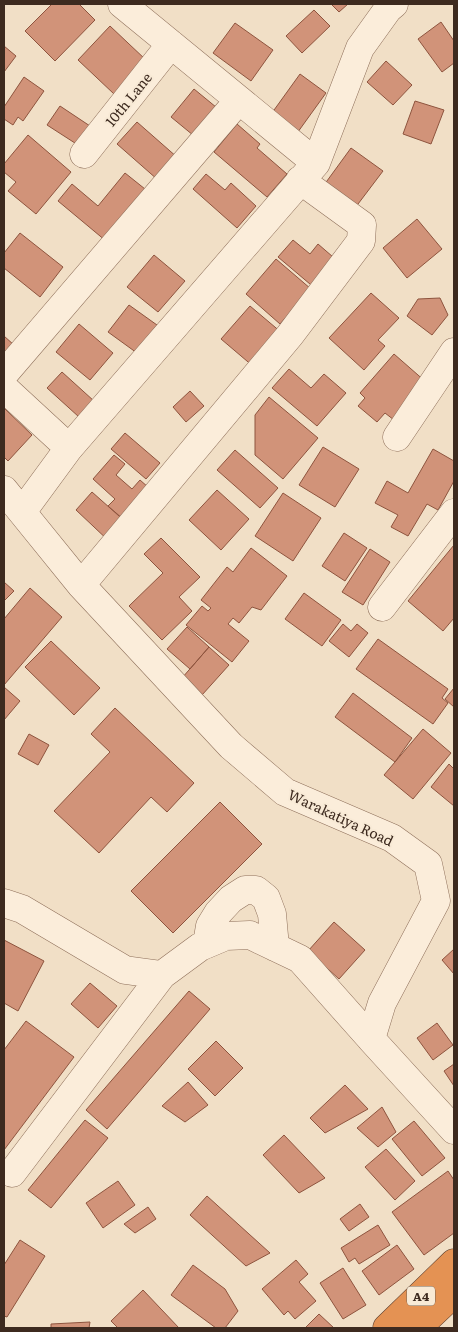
<svg xmlns="http://www.w3.org/2000/svg" width="458" height="1332" font-family="Literata,serif">
	<style>
		.building { fill: #d19379; stroke: #8e543e }
		.lines { fill: none; stroke-linecap: round; stroke-linejoin: round }
		.minor-casing { stroke: #8e6f5a; stroke-width: 29 }
		.highway-casing { stroke: #5b3e2e; stroke-width: 29 }
		.minor { stroke: #fbedda; stroke-width: 28 }
		.highway { stroke: #e49253; stroke-width: 28 }
		.labels { text-anchor: middle; dominant-baseline: central; stroke-width: 4; stroke-linejoin: round; paint-order: stroke }
		.shield { fill: #f8ead6; stroke: #756456; stroke-width: 1 }
		.shield-label { font-size: 12px; font-weight: bold; fill: #3d2a1f }
		.street-label { font-size: 14px; fill: #3d2a1f; stroke: #f8ead6 }
	</style>
	<rect width="100%" height="100%" fill="#f1dfc6"/>
	<path class="building" d="M52,4h27l16,16 -40,41 -30,-30z
		M331,4h17l-9,8z
		M314,10l16,16 -28,27 -16,-17z
		M441,22l13,19v22l-12,9 -24,-33z
		M235,23l38,27 -22,31 -38,-28z
		M110,26l36,34 -32,34 -36,-34z
		M4,46l12,10 -12,16z
		M386,61l26,24 -19,20 -26,-23z
		M300,74l26,19 -31,43 -26,-19z
		M24,77l20,14 -21,30 -5,-4 -5,8 -9,-6v-12z
		M194,89l28,23 -23,28 -28,-23z
		M415,101l29,9 -13,34 -28,-10z
		M60,106l30,20 -12,19 -31,-20z
		M137,122l41,36 -20,22 -41,-36z
		M237,124l23,20 -3,4 30,26 -20,23 -53,-45z
		M28,135l43,37 -35,42 -28,-23 8,-9 -12,-10v-8z
		M351,148l32,23 -28,37 -31,-23z
		M125,173l20,16 -39,52 -48,-40 14,-17 26,22z
		M206,174l19,16 6,-7 25,23 -19,22 -44,-39z
		M417,219l25,30 -35,29 -24,-30z
		M20,233l43,34 -23,30 -36,-29v-15z
		M293,240l17,14 8,-10 22,19 -23,27 -39,-33z
		M154,255l31,26 -27,31 -31,-25z
		M276,259l35,30 -31,35 -34,-30z
		M371,293l28,25 -21,22 7,6 -21,24 -35,-32z
		M440,298l8,17 -16,20 -25,-19 11,-17z
		M129,305l28,20 -20,28 -29,-21z
		M250,306l32,27 -28,34 -33,-28z
		M79,324l34,29 -23,27 -34,-28z
		M4,336l10,9 -10,12z
		M394,354l32,28 -32,38 -9,-7 -8,9 -19,-16 7,-8 -5,-5z
		M289,369l22,19 13,-14 22,19 -29,33 -45,-38z
		M62,372l32,29 -15,16 -32,-29z
		M190,391l14,15 -18,16 -13,-15z
		M269,397l49,41 -35,41 -28,-24v-40z
		M4,408l28,27 -24,26 -4,-4z
		M125,433l35,30 -14,16 -35,-30z
		M323,447l36,22 -24,38 -36,-22z
		M433,449l21,12v20l-16,29 -11,-6 -19,32 -17,-9 7,-12 -23,-12 12,-22 21,12z
		M235,450l43,38 -18,20 -43,-38z
		M114,455l11,9 -9,11 16,14 8,-9 17,15 -27,30 -22,-19 7,-7 -22,-20z
		M217,490l32,29 -28,31 -32,-30z
		M92,492l36,32 -17,19 -35,-33z
		M283,493l38,25 -28,43 -38,-25z
		M344,533l23,15 -22,33 -23,-15z
		M161,538l39,39 -21,20 13,14 -30,29 -33,-34 34,-33 -19,-19z
		M454,545v73l-11,13 -35,-30z
		M251,548l36,28 -26,34 -9,-3 -13,16 -6,-5 -5,6 21,17 -17,21 -46,-37 16,-19 6,5 3,-3 -10,-8 26,-33 6,5z
		M370,549l20,13 -27,43 -21,-13z
		M4,582l10,9 -10,10z
		M30,588l32,29 -58,68v-66z
		M304,593l37,27 -19,26 -37,-27z
		M343,624l8,7 6,-7 11,9 -19,24 -20,-16z
		M187,627l22,20 -19,22 -23,-20z
		M378,639l70,50 -6,9 6,5 -15,21 -77,-55z
		M51,641l49,47 -26,27 -49,-48z
		M209,647l20,18 -27,30 -20,-17z
		M4,687l16,14 -16,19z
		M454,688v19l-9,-8z
		M353,693l59,45 -17,24 -60,-45z
		M115,708l79,75 -27,29 -16,-15 -52,56 -45,-42 56,-59 -19,-18z
		M423,729l28,24 -38,46 -29,-24z
		M29,734l20,11 -11,20 -20,-11z
		M449,764l5,5v37l-23,-19z
		M220,802l42,42 -89,89 -42,-42z
		M334,922l31,28 -26,29 -31,-28z
		M4,940l40,21 -26,50 -14,-8z
		M454,949v25l-12,-14z
		M90,983l27,23 -19,22 -27,-24z
		M189,991l21,18 -103,120 -21,-19z
		M26,1021l48,36 -70,93v-100z
		M437,1023l16,22 -20,15 -16,-22z
		M216,1041l27,27 -28,28 -27,-27z
		M454,1064v22l-10,-15z
		M188,1082l20,23 -23,17 -23,-16z
		M345,1085l23,24 -43,24 -15,-15z
		M382,1107l14,25 -18,15 -21,-19z
		M85,1120l23,18 -57,70 -23,-18z
		M414,1121l31,37 -23,18 -30,-37z
		M284,1135l41,43 -26,15 -36,-38z
		M386,1149l29,32 -20,19 -30,-33z
		M448,1171l6,9v53l-30,22 -32,-43z
		M118,1181l17,24 -32,23 -17,-25z
		M207,1196l63,57 -24,13 -56,-51z
		M360,1204l9,13 -20,14 -9,-12z
		M148,1207l8,12 -21,14 -11,-9z
		M378,1225l12,20 -31,19 -4,-6 -6,4 -8,-14z
		M20,1240l25,16 -38,61 -3,-1v-51z
		M397,1245l17,24 -35,26 -17,-24z
		M296,1260l12,14 -9,8 17,19 -21,18 -7,-8 -4,4 -22,-26z
		M193,1265l32,24 13,22 -13,17h-9l-45,-33z
		M343,1268l23,37 -23,14 -23,-36z
		M143,1290l36,38h-61l-7,-7z
		M319,1314l15,14h-29z
		M90,1322l-1,6h-38v-4z"/>
	<g class="lines">
		<defs>
			<path id="minor" d="M122,4l194,159
				M84,154l87,-110
				M4,374l235,-274
				M4,388l65,60
				M397,437l57,-85
				M4,490l77,95 150,161 54,46 107,46 36,26 8,37 -54,102 -11,36 83,91
				M22,512l47,-64 247,-285 44,-115 28,-39 6,-5
				M81,585l209,-250 71,-94 1,-16 -62,-45
				M382,607l72,-94
				M4,903l18,6 103,61 37,5 38,-28 26,-11 24,-1 50,24 71,80
				M207,944l3,-18 8,-13 13,-14 14,-9h11l10,8 6,16 3,33
				M12,1173l150,-198"/>
			<path id="highway" d="M387,1328l67,-65
				M417,1328l37,-35"/>
		</defs>
		<use href="#minor" class="minor-casing"/>
		<use href="#highway" class="highway-casing"/>
		<use href="#minor" class="minor"/>
		<use href="#highway" class="highway"/>
	</g>
	<g class="labels">
		<rect class="shield" x="407" y="1286.5" width="28" height="19" rx="4"/>
		<g class="shield-label">
			<text x="421" y="1296">A4</text>
		</g>
		<g class="street-label">
			<text transform="translate(128 99) rotate(-51)">10th Lane</text>
			<text transform="translate(341 817) rotate(25)">Warakatiya Road</text>
		</g>
	</g>
	<rect width="458" height="1332" fill="none" stroke="#3d2a1f" stroke-width="10"/>
</svg>
